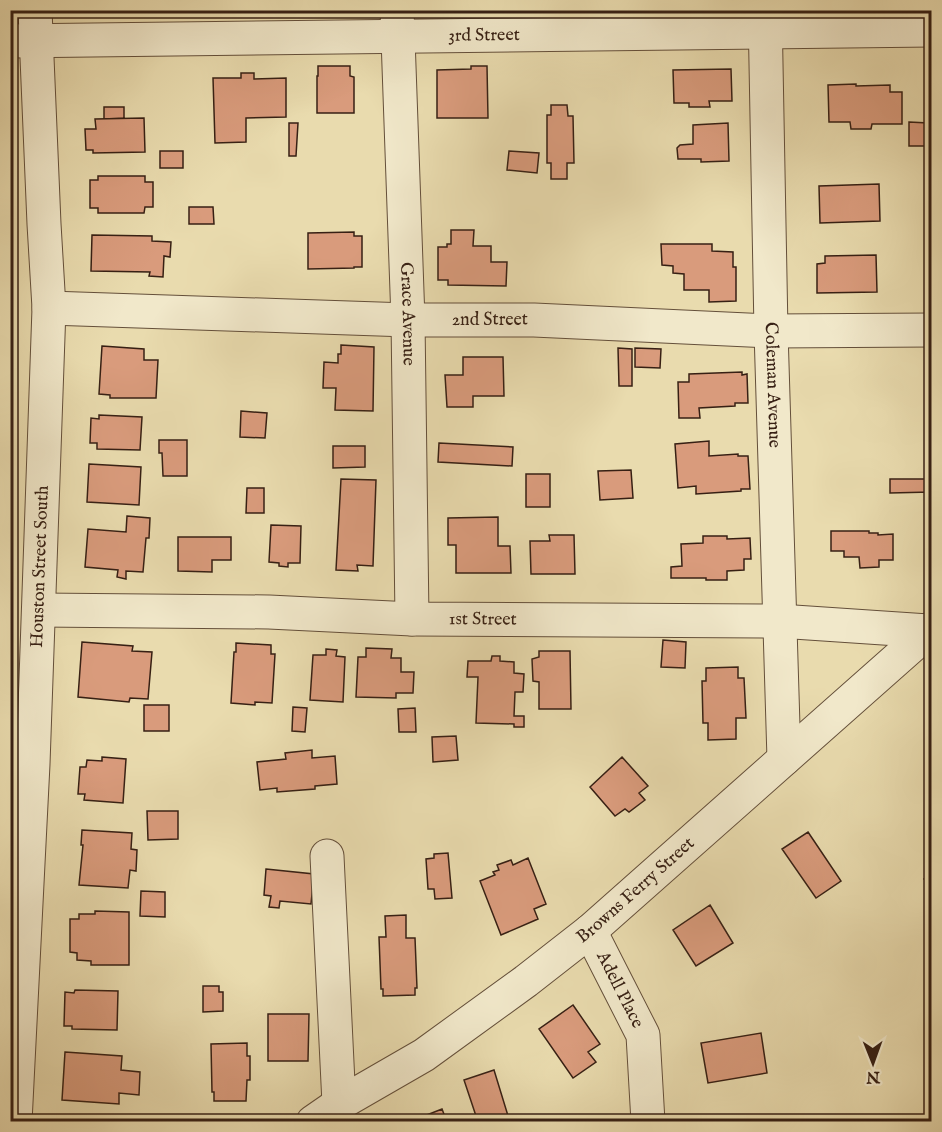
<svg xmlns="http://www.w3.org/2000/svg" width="942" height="1132" font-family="'IM FELL English',serif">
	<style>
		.building { fill: #d99b7c; stroke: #372014; stroke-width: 1.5 }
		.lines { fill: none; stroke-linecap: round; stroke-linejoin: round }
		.minor-casing { stroke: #644f3a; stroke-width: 35 }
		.minor { stroke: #f1e8ca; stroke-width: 33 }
		.labels { text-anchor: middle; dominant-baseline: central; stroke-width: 4.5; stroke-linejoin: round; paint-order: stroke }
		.street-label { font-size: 18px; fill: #372014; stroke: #f1e8ca }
	</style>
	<rect width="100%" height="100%" fill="#e9dbae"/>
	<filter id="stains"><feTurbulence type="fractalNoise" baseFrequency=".00333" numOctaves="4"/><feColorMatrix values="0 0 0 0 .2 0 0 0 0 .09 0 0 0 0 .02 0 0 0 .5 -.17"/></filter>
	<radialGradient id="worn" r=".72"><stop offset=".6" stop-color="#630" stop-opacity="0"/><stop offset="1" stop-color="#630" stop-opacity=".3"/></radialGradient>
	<path class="building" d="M318,66h32v10l4,1v36h-37v-37h1z
		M471,66h16l1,52h-51v-48l34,-1z
		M731,69l1,32h-23l1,6h-21v-4h-15l-1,-33z
		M241,73h13v6l32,-1v39l-40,1v24l-31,1 -2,-65h28z
		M856,84v2l34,-1v7h12v32h-30l-1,5h-20l-1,-7h-21l-1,-37z
		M551,105h16l1,11h5l1,47h-7v16h-16v-16h-4v-48h4z
		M104,107h20v11l-20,1z
		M144,118l1,34 -52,1v-3h-7l-1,-21h11l-1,-10z
		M909,122l19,1 -1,23h-18z
		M289,123h9l-2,33h-7z
		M728,123l1,38 -28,1v-3h-23l-1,-11 3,-3 13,-1v-19z
		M160,151h23v17h-23z
		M509,151l30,2 -2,20 -30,-3z
		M98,176h47v6h8v25h-8l-1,6h-46v-5h-8v-28h8z
		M879,184l1,37 -60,2 -1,-37z
		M189,207h24l1,17h-25z
		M451,230h23l-1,16h18v16h16l-1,24 -58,-1v-5h-10v-33h9v-3h4z
		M354,232v4h8v31h-8v1l-46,1v-36z
		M92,235l60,1v5l19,1 -1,15 -6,-1 -1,21 -14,-1 1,-4 -59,-1z
		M661,244h51v7l21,1v15h3v34l-27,1v-12h-25v-16l-11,-1v-7l-11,-1z
		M876,255l1,37 -60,1v-29l8,-1v-7z
		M341,345l33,2 -1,64 -38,-1 1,-22h-13l1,-26 14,1v-9h3z
		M102,346l42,3v11h14l-2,38h-46v-3l-11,-1z
		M618,348l14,1v37h-13z
		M635,348l26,1 -1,19 -25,-1z
		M463,357h40l1,39h-31v11h-26l-2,-32h18z
		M742,372v3l5,-1 1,29h-13v3l-36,2 1,10h-21l-1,-36h11v-8z
		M241,411l26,2 -2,25 -25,-1z
		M99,415l43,2 -2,33 -43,-1v-6h-7l1,-25 8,1z
		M159,440h28v36h-24l-1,-23h-3z
		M709,441v15l29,-2v2h10l2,33h-9v2l-45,3v-8l-18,2 -3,-44z
		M439,443l74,4 -1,19 -74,-4z
		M333,446h32v21l-32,1z
		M89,464l52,3 -2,38 -52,-3z
		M631,470l2,28 -33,2 -2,-29z
		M526,474h24v33h-24z
		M341,479l35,1 -3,86 -16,-1 1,6 -22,-1z
		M890,479h41v13l-41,1z
		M247,488h17v25h-18z
		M127,516l23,2 -1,20h-3l-3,34 -17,-1v8l-9,-2 1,-7 -33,-3 3,-38 38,3z
		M498,517v29h12l1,27h-55v-28h-8v-27z
		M271,525l30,1 -1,37h-12v4l-9,-1v-3l-10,-1z
		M831,531h38v2h9v2l15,-1v26h-14v7l-19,1 -1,-11h-15v-6h-13z
		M549,535h25l1,39h-44l-1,-33h20z
		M703,536h24v3l23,-1 1,21h-7v11l-17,1v9h-21v-2h-35v-11l11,-1 -1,-22 22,-1z
		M178,537h53v23h-19v12l-34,-1z
		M663,640l23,2 -1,26 -24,-1z
		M82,642l51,4 -1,5 20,1 -4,47 -18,-1 -1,4 -51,-5z
		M236,643l35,2v9h4l-3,49 -17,-1v3l-24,-2 3,-51h2z
		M366,648l26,1 -1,9h10v14h13l-1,21h-17v5l-40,-1 2,-40h8z
		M326,649l11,1 -1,6 9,1 -2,45 -33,-2 3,-45h13z
		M539,651h31l1,58h-32v-27l-6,-1 -1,-22 7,-2z
		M492,656h8v5l14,1v11l10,1 -1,18h-8l-1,24h10v11h-10v-3l-38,-1 2,-46h-11l1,-16h23z
		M738,667v11h6l2,40h-10v21l-28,1v-17h-5l-1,-42h4v-13z
		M144,705h25v26h-25z
		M293,707l14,1 -2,24 -13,-1z
		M415,708l1,24h-17l-1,-23z
		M456,736l2,24 -25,2 -1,-25z
		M312,750v8l23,-2 2,28 -22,2v3l-38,3v-4l-17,2 -3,-28 29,-3 -1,-6z
		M102,757l24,2 -3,44 -39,-3 1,-6h-7l2,-27h6l1,-7 15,1z
		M622,757l26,29 -9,7 6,7 -16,12 -4,-3 -10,7 -25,-29z
		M147,811h31v28l-30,1z
		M82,830l50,3 -1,16 6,1 -1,21 -6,-1 -2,18 -49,-3 4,-40h-2z
		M808,832l33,49 -25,17 -34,-49z
		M448,853l4,45 -17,1 -1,-10h-6l-2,-30 8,-1v-4z
		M528,858l18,46 -12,5 4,10 -37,16 -21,-54 15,-6 -2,-3 6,-2 -2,-5 14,-5 2,5z
		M266,869l48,5 -3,30 -31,-3 -1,7 -10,-1 2,-11 -7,-1z
		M932,874v16l-8,-11z
		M141,891l24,1v25l-25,-1z
		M710,905l23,38 -37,23 -23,-36z
		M95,911l34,1v53h-38v-4l-14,-1v-7l-7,-1v-33h9v-5h16z
		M406,915v23h9l2,50h-2v7l-32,1v-7h-2l-2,-52h7l-1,-21z
		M203,986h16v6h4v19l-20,1z
		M75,990l43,1 -1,39 -45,-1v-3h-8l1,-34 9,1z
		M573,1005l27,39 -12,8 8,10 -23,16 -34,-49z
		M268,1014h41l-1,47h-40z
		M761,1033l6,40 -59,10 -7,-40z
		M247,1043v13h3v24h-3l-1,21h-32v-9h-2l-1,-48z
		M65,1052l57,4 -1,14 19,2 -1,23 -20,-2v11l-57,-4z
		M494,1070l15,49 -9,3h-22l-14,-42z
		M442,1109l5,13h-32l-1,-2z"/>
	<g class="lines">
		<defs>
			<g id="minor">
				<path id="s1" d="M397,10l11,310 4,299"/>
				<path id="s2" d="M765,10l6,321 13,428"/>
				<path id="s3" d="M10,41l922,-11"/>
				<path id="s4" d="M49,308l359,12h126l237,11 161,-1"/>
				<path id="s5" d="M39,610l230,2 143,7 367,2 149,10"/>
				<path d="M327,856l12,248"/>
				<path id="s6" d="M590,931l53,104 5,87"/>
				<path id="s7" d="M15,1122l18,-358 16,-456 -5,-84 -9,-214"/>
				<path id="s8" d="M313,1122l26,-18 85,-49 102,-74 64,-50 342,-303"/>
			</g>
		</defs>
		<use href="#minor" class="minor-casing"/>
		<use href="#minor" class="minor"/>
	</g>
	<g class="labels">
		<g class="street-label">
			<text stroke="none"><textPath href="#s3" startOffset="474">3rd Street</textPath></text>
			<text stroke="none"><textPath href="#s1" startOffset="304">Grace Avenue</textPath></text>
			<text stroke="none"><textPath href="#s4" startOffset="441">2nd Street</textPath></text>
			<text stroke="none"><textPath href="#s2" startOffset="375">Coleman Avenue</textPath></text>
			<text stroke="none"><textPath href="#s7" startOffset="556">Houston Street South</textPath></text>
			<text stroke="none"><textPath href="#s5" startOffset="444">1st Street</textPath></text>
			<text stroke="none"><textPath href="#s8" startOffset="398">Browns Ferry Street</textPath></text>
			<text stroke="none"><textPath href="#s6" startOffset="66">Adell Place</textPath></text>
		</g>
	</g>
	<rect width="942" height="1132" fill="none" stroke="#e9dbae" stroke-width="36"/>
	<rect x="12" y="12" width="918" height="1108" fill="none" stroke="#372014" stroke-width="3"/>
	<rect x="18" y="18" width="906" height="1096" fill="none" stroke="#372014" stroke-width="1.5"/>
	<g transform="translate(873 1063) rotate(179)" stroke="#f1e8ca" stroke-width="4.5" paint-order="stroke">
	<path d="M0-4.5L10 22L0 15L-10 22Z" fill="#372014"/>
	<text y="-9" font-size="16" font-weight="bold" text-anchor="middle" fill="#372014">N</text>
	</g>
	<rect width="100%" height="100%" filter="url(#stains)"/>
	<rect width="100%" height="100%" fill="url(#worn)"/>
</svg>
